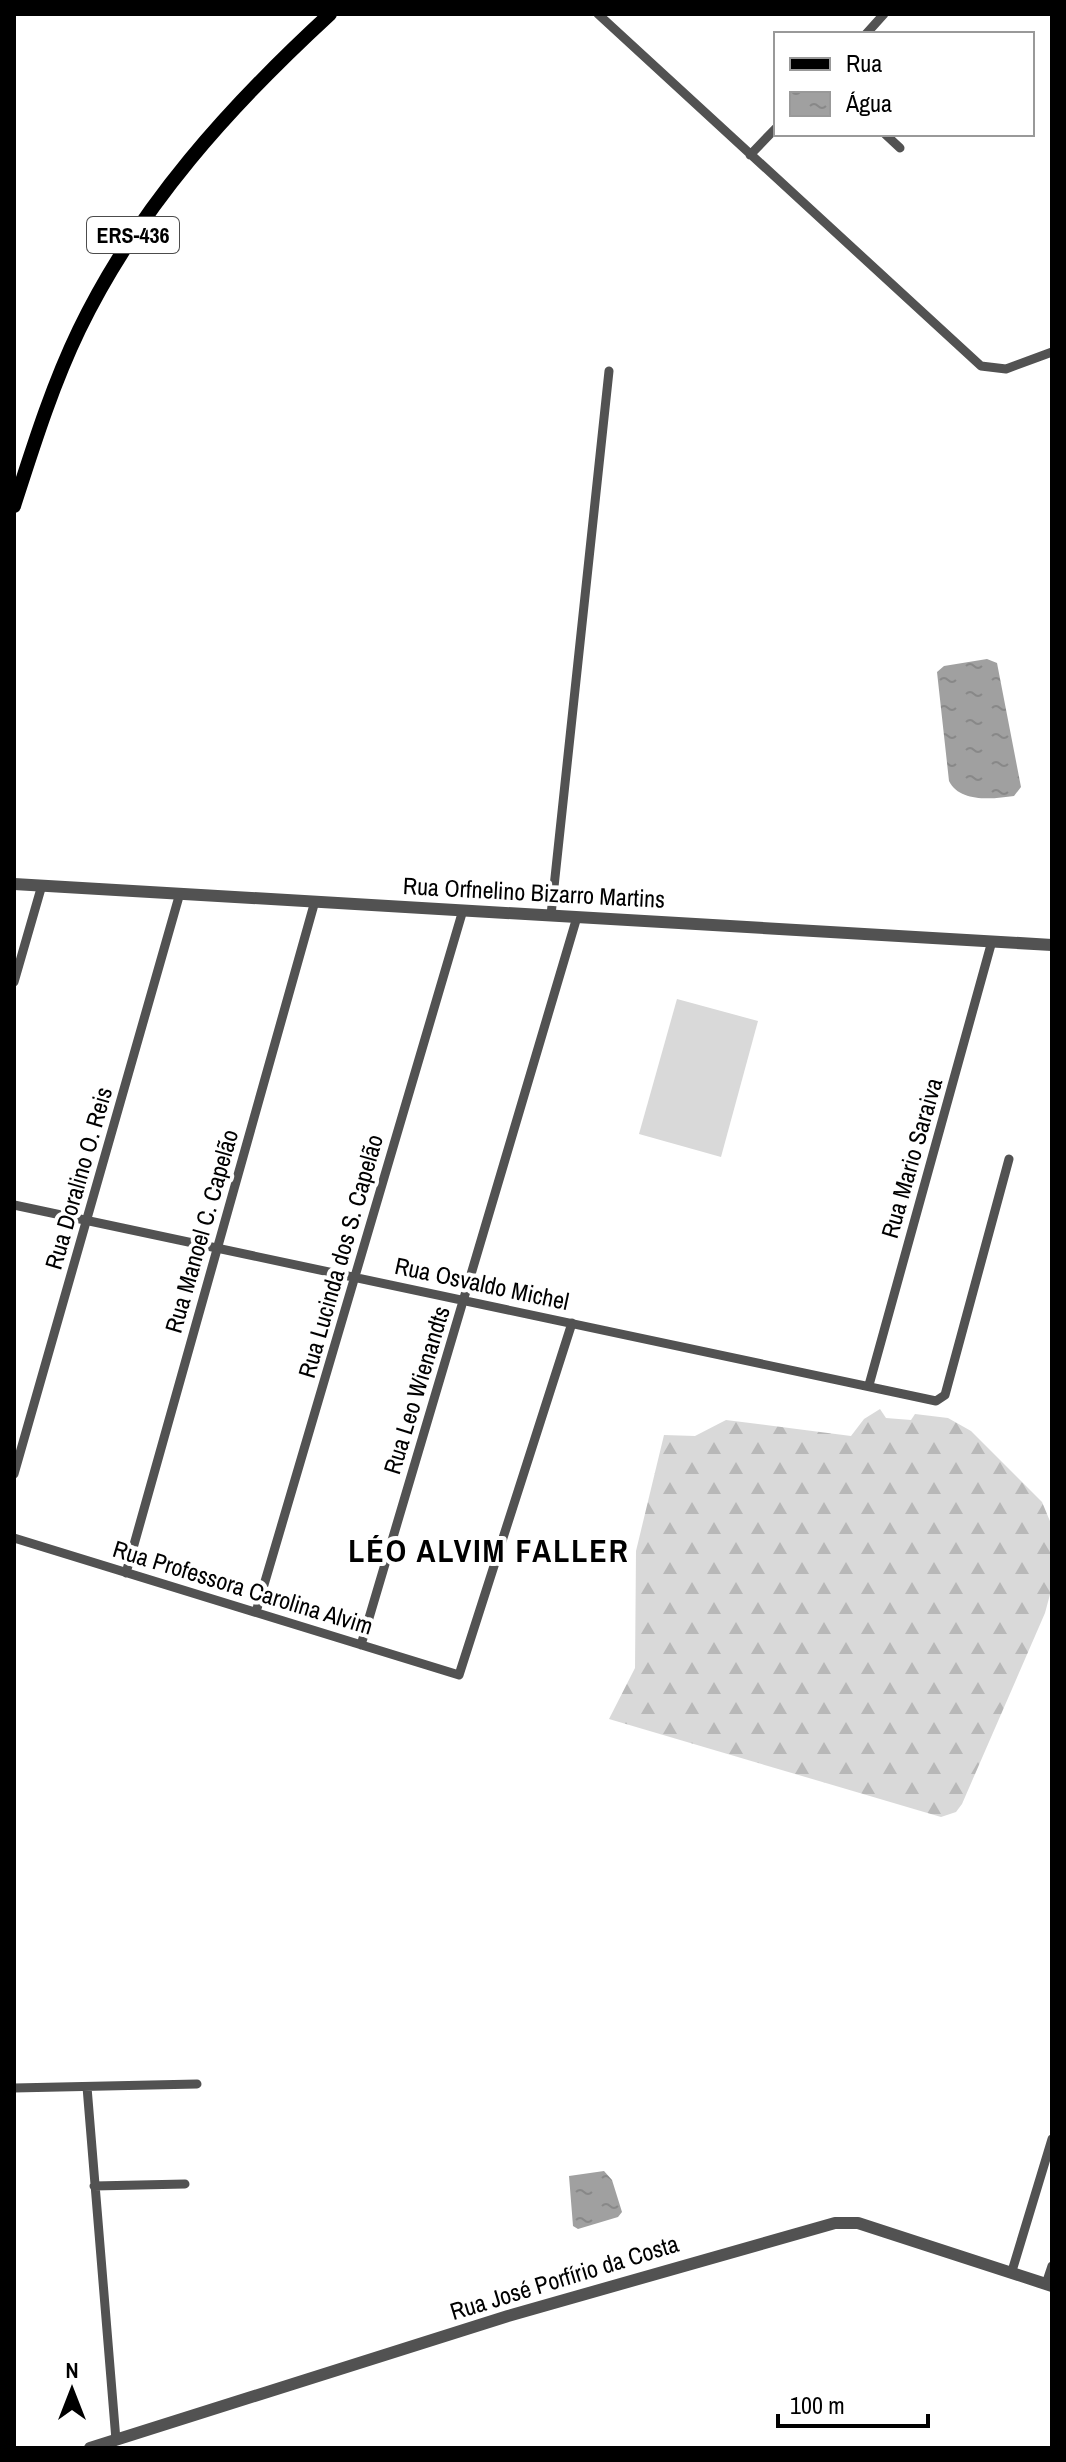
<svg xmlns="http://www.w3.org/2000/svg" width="1066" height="2462" font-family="'Archivo Narrow',sans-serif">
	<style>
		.forest { fill: url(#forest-firs) }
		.pitch { fill: #d9d9d9 }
		.water { fill: url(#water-ripples) }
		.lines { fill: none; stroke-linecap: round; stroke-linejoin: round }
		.minor { stroke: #525252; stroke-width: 9 }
		.tertiary { stroke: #525252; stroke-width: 12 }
		.primary { stroke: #000; stroke-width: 14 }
		.labels { text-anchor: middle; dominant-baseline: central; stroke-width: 8; stroke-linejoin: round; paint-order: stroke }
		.shield { fill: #fff; stroke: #4c4c4c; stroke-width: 2 }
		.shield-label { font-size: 22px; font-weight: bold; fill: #000 }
		.street-label { font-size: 24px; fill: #000; stroke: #fff }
		.district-label { font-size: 32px; font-weight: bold; letter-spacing: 2px; fill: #000; stroke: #fff }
	</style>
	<defs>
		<pattern id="forest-firs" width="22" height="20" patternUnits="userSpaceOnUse" patternTransform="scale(2)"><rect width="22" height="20" fill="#d9d9d9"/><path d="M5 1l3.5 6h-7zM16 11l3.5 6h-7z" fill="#b8b8b8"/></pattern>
		<pattern id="water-ripples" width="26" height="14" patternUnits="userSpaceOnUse" patternTransform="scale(2)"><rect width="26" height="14" fill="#a0a0a0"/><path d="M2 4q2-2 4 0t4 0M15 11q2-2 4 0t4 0" fill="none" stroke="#888"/></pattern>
	</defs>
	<rect width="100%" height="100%" fill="#fff"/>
	<path class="forest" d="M880,1409l6,9 25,2 4,-6 33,4 23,13 71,71 10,24v61l-7,26 -83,191 -6,8 -15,5 -332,-98 26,-51 1,-117 28,-116 31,1 31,-16 125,16 13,-17z"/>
	<path class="pitch" d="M677,999l81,22 -37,136 -82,-23z"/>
	<path class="water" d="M987,659l10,4 24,124 -7,9c-21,3 -54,7 -65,-15l-12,-109 7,-6z
		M604,2171l8,9 10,32 -4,5 -40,12 -5,-3 -4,-50z"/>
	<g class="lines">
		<path class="minor" d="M598,14l383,352 25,3 46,-17
			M866,34l18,-20
			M885,134l15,14
			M750,155l26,-27
			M551,915l58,-544
			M14,982l28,-97
			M14,1205l922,196 9,-6 64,-236
			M869,1385l123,-444
			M14,1474l166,-581
			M14,1538l445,137 113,-352
			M126,1573l189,-672
			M256,1612l207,-702
			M361,1645l216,-728
			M87,2087l29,353
			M14,2088l183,-4
			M94,2186l91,-2
			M1012,2271l40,-132
			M1046,2284l6,-18"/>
		<path class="tertiary" d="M14,884l1038,61
			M90,2448l418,-132 327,-93h23l194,63"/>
		<path class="primary" d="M14,506c19,-59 38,-120 65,-176 60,-124 151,-224 251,-316"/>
	</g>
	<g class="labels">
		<rect class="shield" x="87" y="217" width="92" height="36" rx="6"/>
		<g class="shield-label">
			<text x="133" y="235">ERS-436</text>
		</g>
		<g class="street-label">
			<text transform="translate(534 892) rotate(3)">Rua Orfnelino Bizarro Martins</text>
			<text transform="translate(911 1158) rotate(-74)">Rua Mario Saraiva</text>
			<text transform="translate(78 1178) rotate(-74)">Rua Doralino O. Reis</text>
			<text transform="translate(201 1231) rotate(-74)">Rua Manoel C. Capelão</text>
			<text transform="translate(340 1256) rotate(-74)">Rua Lucinda dos S. Capelão</text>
			<text transform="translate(482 1283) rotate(12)">Rua Osvaldo Michel</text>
			<text transform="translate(416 1390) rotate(-73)">Rua Leo Wienandts</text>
			<text transform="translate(243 1587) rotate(17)">Rua Professora Carolina Alvim</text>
			<text transform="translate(564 2277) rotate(-17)">Rua José Porfírio da Costa</text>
		</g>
		<g class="district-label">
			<text x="489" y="1550">LÉO ALVIM FALLER</text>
		</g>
	</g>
	<rect width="1066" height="2462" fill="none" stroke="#000000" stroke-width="32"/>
	<rect x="774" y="32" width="260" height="104" fill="#ffffff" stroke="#999999" stroke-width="2"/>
	<rect x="790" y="58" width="40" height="12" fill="#000000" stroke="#999999" stroke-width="2"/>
	<text x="846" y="72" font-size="24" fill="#000000">Rua</text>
	<rect x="790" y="92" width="40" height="24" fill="url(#water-ripples)" stroke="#999999" stroke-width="2"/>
	<text x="846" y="112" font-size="24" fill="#000000">Água</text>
	<g transform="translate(72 2390)" stroke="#ffffff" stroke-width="6" paint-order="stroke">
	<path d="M0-6L14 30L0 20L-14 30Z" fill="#000000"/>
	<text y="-12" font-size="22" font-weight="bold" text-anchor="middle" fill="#000000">N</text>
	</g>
	<path d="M778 2414v12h150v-12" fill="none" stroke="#000000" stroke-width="4"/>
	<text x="790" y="2414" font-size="24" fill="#000000" stroke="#ffffff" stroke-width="6" paint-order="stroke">100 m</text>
</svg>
